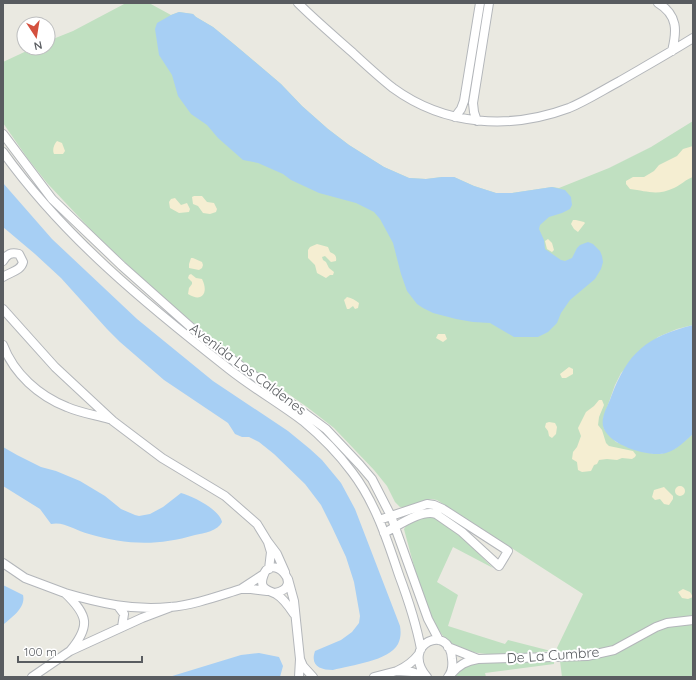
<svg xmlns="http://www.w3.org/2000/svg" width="696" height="680" font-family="Quicksand,sans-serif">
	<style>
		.green { fill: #c0e0c1 }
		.sand { fill: #f5eed2 }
		.water { fill: #a7cff4 }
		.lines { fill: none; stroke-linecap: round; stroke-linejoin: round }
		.street-casing { stroke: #b3b6ba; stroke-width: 10 }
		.street { stroke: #fff; stroke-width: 8 }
		.labels { text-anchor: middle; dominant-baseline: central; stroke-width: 4; stroke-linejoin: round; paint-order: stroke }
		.street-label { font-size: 14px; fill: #595c60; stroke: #fff }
	</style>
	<rect width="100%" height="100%" fill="#eae9e1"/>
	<path class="green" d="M126,3h23l22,12 8,-3 14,2 3,3 17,10 22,18 46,39 21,22 26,23 21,16 35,22 25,11 17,1 16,-2h12l20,9 22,7h16l40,-6 7,1 50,-20 42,-21 42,-26v204l-16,4 -19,8 -37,36 -6,12 -12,34 1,10 12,13 20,8 19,4h6l15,-6 17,-14v243h-131l-3,-24 -4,-1 28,-58 -146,-94 -6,-1 -26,8h-5l-5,-5 -8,-16 -13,-16 -40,-42 -27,-21 -60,-42 -43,-33 -54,-46 -57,-54 -46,-49 -19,-24 -25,-36v-61l30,-14h15v-7l25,-10z
		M424,516l11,2 24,16 34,34 -40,-21 -16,35 21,13 -10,31 57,18 3,-4 43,11c-26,2 -56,7 -82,0 -9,-2 -20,-8 -26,-15 -18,-23 -30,-74 -38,-103l-1,-4 4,-6z
		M554,660v4l-69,9 1,4h-31l5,-6 5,-5 14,-4z"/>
	<path class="sand" d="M57,141l5,2 3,8 -2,3h-9c-2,-4 0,-10 3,-13z
		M693,146v31c-7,2 -12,8 -19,11 -17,8 -27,3 -44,1l-4,-5v-3l7,-4h11l10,-6 5,-6 18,-9 6,-7z
		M194,196h8l5,6 7,1 3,6 -1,3 -6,2 -7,-1 -5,-7 -5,-2 -1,-7z
		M175,198l6,7 6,-2 3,6 -1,3 -10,1 -9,-5 -1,-6 2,-3z
		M576,220l8,2 1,1 -7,9 -4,-3 -3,-5 2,-4z
		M548,239l4,4 2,7 -2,2 -5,-3 -2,-8z
		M317,244l11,3 2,5c4,2 7,3 6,9l-5,1 -6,-6 -3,1 1,3 3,2 3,6 5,4 -1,3h-3l-4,3 -9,-5 -2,-8 -7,-7v-8l2,-3z
		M191,258h2l9,4 1,3 -1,3 -3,2 -10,-2v-4z
		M191,274l5,4 6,1c7,14 0,24 -14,15l1,-6 3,-4v-2l-4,-4 1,-3z
		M347,297c5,1 8,3 12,6l-1,5 -3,1 -2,-3 -4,3h-2l-3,-9z
		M438,334h7l2,5 -4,3 -7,-4z
		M569,367l4,2v5l-7,4h-4l-2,-4z
		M599,400h3l2,5 -5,12 -1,8 4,5 4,13 3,3 24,5 3,4 -1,2 -3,2 -10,-1 -5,2 -10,-1 -8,1 -2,4 -3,1 -3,6 -9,1 -4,-2 -1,-8 -5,-3 1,-7 4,-5 4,-11 -3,-8 8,-16 8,-6z
		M549,422l6,1 2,4 -1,7 -4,4 -3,-2 -1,-5 -3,-4 1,-4z
		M675 491a5 5 0 1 1 10 0a5 5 0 1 1-10 0Z
		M664,487l9,9v3l-4,6 -5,-1 -4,-5 -5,1 -3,-3 2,-7z
		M683,589l7,3 3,5 -5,2 -6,-1 -4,-6z"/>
	<path class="water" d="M179,12l14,2 3,3 17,10 22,18 46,39 21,22 26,23 21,16 35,22 25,11 17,1 16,-2h12l20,9 22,7h16l40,-6 13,3 6,7 1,8 -2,4 -8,4 -13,4 -9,8 -1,4 5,11 1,9 16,11 4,1 7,-3 5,-10 3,-3 8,-3 5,2 7,7 2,5 1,6 -2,7 -6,10 -25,21 -9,13 -4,10 -9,9 -10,5h-24l-24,-14 -17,-1 -17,-3 -23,-6 -10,-5 -6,-4 -10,-13 -6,-17 -8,-31 -13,-24 -6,-7 -18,-9 -37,-10 -28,-13 -8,-6 -25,-11 -15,-3 -25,-22 -11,-13 -16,-11 -13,-18 -6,-21 -13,-20 -4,-26 2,-6 14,-8z
		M3,183l49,56 85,80 76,62 75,50 22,18 12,11 19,23 14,26 45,117c1,6 1,12 -2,18 -9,17 -47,21 -65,26 -13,0 -23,-4 -18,-19l26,-11 11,-8 7,-9 1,-7 -6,-34 -8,-25 -14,-30 -11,-22 -16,-21 -31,-30 -15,-12 -10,-5h-7l-7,-3 -7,-11 -64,-43 -44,-38 -13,-13 -46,-51 -26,-24 -32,-27z
		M693,325v109c-8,7 -16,16 -27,19 -16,5 -59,-8 -63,-27 -2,-10 5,-20 8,-29 17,-45 35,-60 82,-72z
		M3,447l14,8 24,12 15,4 24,10 25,15 16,13 14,6 4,1 11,-2 13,-7 18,-14c12,3 39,17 41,29 -4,9 -18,11 -27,13 -37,11 -69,10 -106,-1 -13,-3 -25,-13 -38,-10l-11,-15 -37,-23z
		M3,585l20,10c3,13 -11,22 -20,30z
		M259,653l20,4 4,9 -3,11h-111l72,-22z"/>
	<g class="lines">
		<defs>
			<path id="street" d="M298,3c17,17 36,33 54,49 13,12 27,25 41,36 52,38 117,42 176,20 17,-7 34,-18 51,-27 24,-14 49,-28 73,-43
				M658,3c20,12 19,28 14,48
				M455,117l6,-8 3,-8 16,-98
				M477,121l-3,-9 -1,-9 16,-100
				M3,134l49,65 70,67 81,72 123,91 34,36 12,14 19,37 37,103 11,21
				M3,152c61,85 144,153 226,217 24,19 50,34 74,52 18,15 35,32 49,51 23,30 35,67 47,103 9,24 17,48 22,74
				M3,261c4,-7 8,-9 16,-7l4,8c-2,9 -13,10 -20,15
				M3,309l52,58 58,54 49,37 63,38 32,28 11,18
				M3,345c11,29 36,51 64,62 14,6 28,8 42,12
				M379,520l48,-16 7,1 9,4 65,42 -9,15 -37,-34 -26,-18c-15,-5 -38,12 -52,19
				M3,563l22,15 40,15
				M269,569l2,-17 -3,-10 9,12 8,18
				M264,574l-23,15h10l16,2
				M288,579l6,22 6,58
				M275,593c32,-6 -5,-43 -12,-16 -4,12 5,13 13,17 7,4 14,14 18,20
				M118,606l6,8 -2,13
				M171,607l-29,11 -72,33c21,-25 18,-36 -5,-58 34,10 69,18 105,14 24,-2 48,-11 71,-18
				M448,647l30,12c-12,2 -19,6 -27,15
				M419,654c-6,8 -13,13 -22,17l15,1 14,5
				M478,659l109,-3 27,-6 42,-23 11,-4 26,-3
				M32,677l38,-26
				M299,677l1,-18 3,7 10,11
				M374,677l23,-6
				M427,677c-28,-33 23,-55 25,-18 1,7 0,13 -4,18"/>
		</defs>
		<use href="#street" class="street-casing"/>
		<use href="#street" class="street"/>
	</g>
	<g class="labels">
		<g class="street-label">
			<text transform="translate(248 369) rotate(37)">Avenida Los Caldenes</text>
			<text transform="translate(553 655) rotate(-4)">De La Cumbre</text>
		</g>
	</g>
	<rect width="696" height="680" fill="none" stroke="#595c60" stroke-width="8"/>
	<g transform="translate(36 36) rotate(168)"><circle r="19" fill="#ffffff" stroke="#bdbebf"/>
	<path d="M0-3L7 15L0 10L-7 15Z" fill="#d4503e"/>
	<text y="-6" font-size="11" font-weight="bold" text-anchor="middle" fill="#595c60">N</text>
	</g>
	<path d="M18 656v6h124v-6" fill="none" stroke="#595c60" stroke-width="2"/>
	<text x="24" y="656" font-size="12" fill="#595c60" stroke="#ffffff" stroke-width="3" paint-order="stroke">100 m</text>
</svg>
